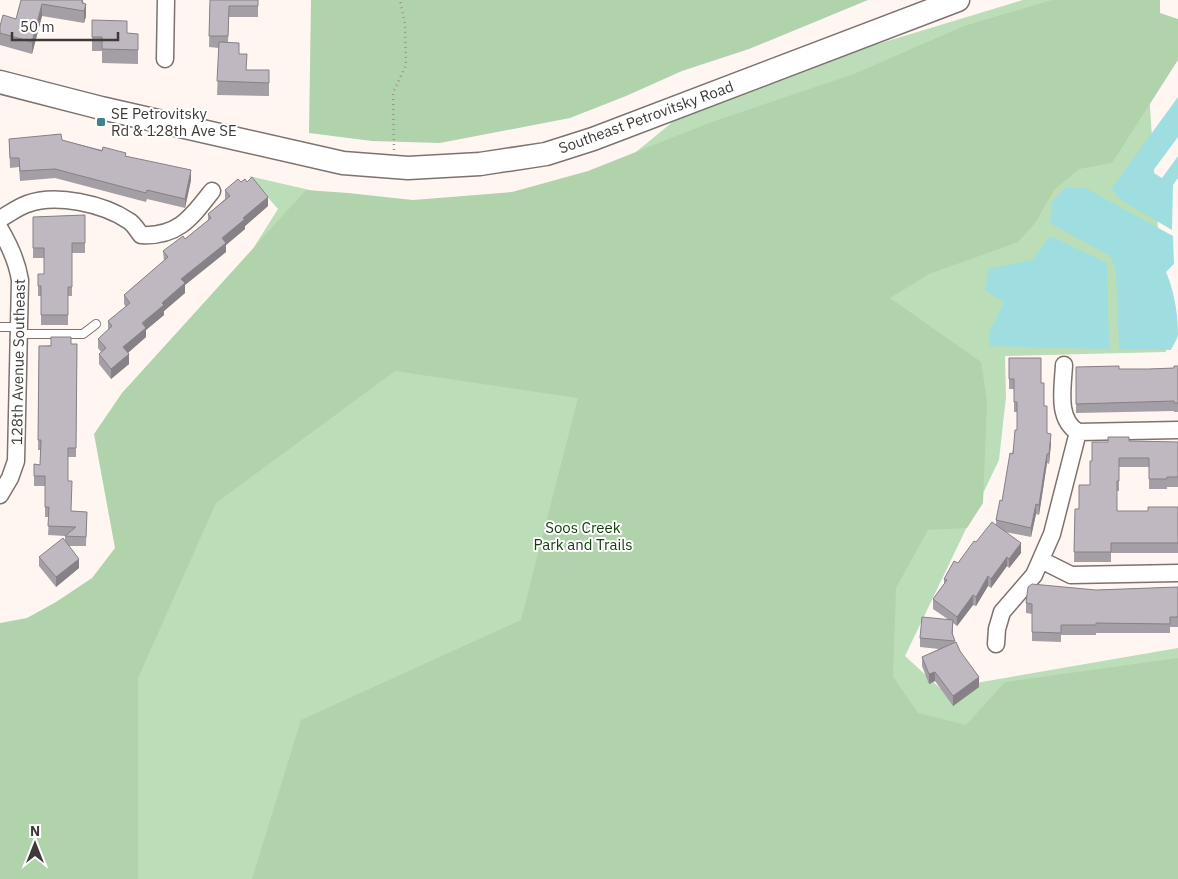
<svg xmlns="http://www.w3.org/2000/svg" width="1178" height="879" font-family="'IBM Plex Sans',sans-serif">
	<style>
		.green { fill: #bbddb7 }
		.forest { fill: #b0d3ac }
		.water { fill: #9edee0 }
		.lines { fill: none; stroke-linecap: round; stroke-linejoin: round }
		.service-casing { stroke: #7c726e; stroke-width: 10 }
		.minor-casing { stroke: #7c726e; stroke-width: 19 }
		.secondary-casing { stroke: #7c726e; stroke-width: 25 }
		.path { stroke: #9a9491; stroke-width: 2.5; stroke-dasharray: 1 4; stroke-linecap: butt }
		.service { stroke: #fff; stroke-width: 8 }
		.minor { stroke: #fff; stroke-width: 16 }
		.secondary { stroke: #fff; stroke-width: 22 }
		.wall { fill: #a49ea5 }
		.shaded-wall { fill: #868186 }
		.building { fill: #bfb8c0; stroke: #868186 }
		.poi-dot { fill: #3d848b; stroke: #fff; stroke-width: 2 }
		.labels { text-anchor: middle; dominant-baseline: central; stroke-width: 4; stroke-linejoin: round; paint-order: stroke }
		.poi-label { font-size: 15px; fill: #3e3a38; stroke: #fff; text-anchor: start }
		.street-label { font-size: 15px; fill: #3e3a38; stroke: #fff }
		.park-label { font-size: 15px; fill: #11400d; stroke: #fff }
	</style>
	<rect width="100%" height="100%" fill="#fff6f2"/>
	<path class="green" d="M1023,0h120l23,352 -161,4 1,41 -7,63 -94,196 36,33 237,-41v149l-154,82h-1024l93,-263 151,-353 34,-54 -29,-33 113,26 31,2 132,-8 100,-35 78,-64z"/>
	<path class="forest" d="M311,0h557l-119,49 -67,22 -56,25 -56,22 -130,25 -68,-2 -63,-8z
		M1052,0h108v13l18,6v41l-66,103 -33,6 -24,20 -20,34 -17,19 -89,32 -39,24 91,64 6,39 -4,102 -16,25 -39,2 -32,58 -3,89 25,36 48,12 39,-43 173,-24v221h-926l49,-159 220,-100 57,-222 -183,-27 -179,132 -78,175v201h-138v-256l27,-5 29,-16 36,-24 23,-30 -21,-114 28,-41 184,-203 42,3 65,7 99,-8 76,-21 121,-48 145,-49 110,-48z"/>
	<path class="water" d="M1178,97v40l-26,35 10,6 16,-22v22l-5,7 -1,45 -51,-30 -10,-11z
		M1065,188h20l88,48 1,28 -8,8c8,18 12,42 12,63 -1,5 -5,10 -7,15l-52,-1 -3,-80 -6,-13 -60,-33 2,-21z
		M1050,236l57,27 2,86 -119,-3 -1,-13 15,-31 -19,-12 3,-21 44,-9z"/>
	<g class="lines">
		<defs>
			<path id="service" d="M0,327h19
				M19,334h64l13,-10"/>
			<path id="minor" d="M165,59l1,-59
				M0,219c9,-5 18,-12 27,-15 29,-11 77,0 102,17 5,3 8,9 12,14 37,2 50,-17 71,-44
				M0,229c10,17 17,32 20,51l-4,181 -6,17 -10,17
				M1064,365c-1,22 -8,54 14,67
				M1078,432l100,-2
				M1041,560l30,15 107,-2
				M996,644l1,-15 5,-17 32,-37 18,-41 26,-102"/>
			<path id="secondary" d="M0,82l101,26 242,55 65,5 72,-4 66,-10 47,-15 365,-139"/>
		</defs>
		<use href="#service" class="service-casing"/>
		<use href="#minor" class="minor-casing"/>
		<use href="#secondary" class="secondary-casing"/>
		<path class="path" d="M394,150l-1,-57 13,-28 -1,-41 -5,-24"/>
		<use href="#service" class="service"/>
		<use href="#minor" class="minor"/>
		<use href="#secondary" class="secondary"/>
	</g>
	<path class="wall" d="M21,0h62l3,16 -2,7 -42,-7 -10,38 -32,-9v-19l16,-7z
		M210,0h48v17h-29l-1,25 11,12 8,16h22v26l-52,-1 2,-47 -10,-1z
		M92,20l35,13 11,1v30l-36,-1v-12h-10z
		M9,139l53,1 64,16 65,24 -6,28 -38,-9 -1,3 -91,-24 -35,3 -1,-14 -9,1z
		M241,182l27,24 -23,20v3l-19,16v7l-41,33v8l-21,18v4l-18,15v7l-18,16 1,11 -18,15 -12,-15v-10l2,-2 -3,-4v-9l10,-9v-9l18,-14 -2,-3v-9l40,-34 -1,-10 22,-12 23,-19v-6l17,-15v-9z
		M85,215v38h-13v43h-4v29h-27v-29h-3v-22h6v-16h-11v-41z
		M71,344h6l-1,113h-8v24l3,30 16,1 -1,34h-17l10,22 -23,19 -17,-21v-9l26,-16v-5l-17,-1 1,-18h-4v-31h-11v-22l6,1 1,-15h-3l1,-104z
		M1009,358l32,25 6,50 4,10 -2,21 -2,-1 -8,52 -3,-1 -5,23 -26,-5 16,21 -12,15 -2,-2 -16,22 -3,-2 -12,20 -3,-1 -16,21 -4,-3v12l2,7 24,45 -26,19 -18,-25 -6,3 -7,-18v-9l17,-8 -19,-2v-9l29,-18 -16,-11v-10l11,-14v-6l32,-37 20,-18v-4l6,-19 15,-71v-18h-3v-23h-5z
		M1178,366v46h-4v-1l-98,2v-46l43,2h30l25,-1z
		M1129,441l49,1v45h-11v2h-18v-22h-30v24h-2v20h31l30,-4v46h-67v9h-37l1,-53h4l11,-24 2,-24z
		M1178,587v40h-8v6h-74v2h-35v7l-29,-1v-27l-6,-1v-10l70,-13z"/>
	<path class="shaded-wall" d="M42,4v12l-10,38v-12z
		M86,4v12l-2,7v-12z
		M191,170v10l-6,28v-9z
		M268,197v9l-23,20v3l-19,16v7l-41,33v8l-21,18v4l-18,15v7l-23,20v-10l58,-68 62,-61z
		M129,354v10l-18,15v-10z
		M1051,434v9l-2,21v-10z
		M1047,454v9l-8,52v-10z
		M1036,504v10l-5,23v-9z
		M1021,543v10l-12,15v-9z
		M1007,557v9l-16,22v-9z
		M79,559v9l-23,19v-10z
		M988,576v10l-12,20v-9z
		M973,595v10l-16,21v-9z
		M935,672v9l-6,3v-10z
		M979,677v10l-26,19v-10z"/>
	<path class="building" d="M21,0h61v3l4,1 -2,7 -42,-7 -10,38 -32,-9v-7l3,-11 13,4z
		M210,0h48v6h-29l-1,30h-19z
		M92,20l35,1v12l11,1v16l-36,-1v-12h-10z
		M219,42l20,1v11h8l-1,16h23v13l-52,-2z
		M61,134l1,6 40,11 1,-4 23,6 -1,3 66,14 -6,29 -38,-9 -1,3 -91,-24 -35,2 -1,-13h-9l-1,-19z
		M252,177l16,20 -25,21 2,1 -23,19 4,5 -45,36 4,4 -23,20 2,2 -22,18 4,5 -23,19 6,7 -18,15 -12,-15 7,-6 -8,-9 14,-13 -4,-5 22,-18 -6,-8 44,-38 -5,-6 20,-15 2,3 26,-21 -3,-4 22,-18 -5,-6 13,-11 3,3 4,-3 2,3z
		M85,215v28h-13v44h-4v28h-27v-29h-3v-12h6v-26h-11v-31z
		M51,337h20v7h6l-1,104h-8v33h4l-1,30 16,1 -1,25 -21,-1 11,-9 -28,-1 1,-19h-4v-31h-11v-12l6,1 1,-25h-3l1,-94h12z
		M1009,358h32v25h3v23h3v27l4,1 -2,20h-2l-8,51 -3,-1 -5,24 -35,-8 4,-20 2,1 8,-48 3,1 2,-24h2v-28h-3v-23h-5z
		M1119,366v3h30l25,-1v-2h4v37h-4v-2l-98,3v-37z
		M1108,437h21v4l49,1v35h-11v2h-18v-21h-30v23h-2v30h31v-4h30v36h-67v9h-37l1,-43h4v-24h11v-24h2v-19h16z
		M992,522l29,21 -12,16 -2,-2 -16,22 -3,-3 -12,21 -3,-2 -16,22 -24,-18 14,-19 -3,-1 10,-18 4,2 16,-22 2,1z
		M63,538l16,21 -23,18 -17,-20z
		M1032,584l64,6 82,-3v30h-8v7l-74,-1v2h-35v8l-29,-1v-28l-6,-1 2,-16z
		M922,617l31,3 -1,13 3,8 -35,-3z
		M956,642l4,9 19,26 -26,19 -18,-24 -6,2 -7,-17z"/>
	<rect class="poi-dot" x="96" y="117" width="10" height="10" rx="2.5"/>
	<g class="labels">
		<g class="poi-label">
			<text x="111" y="113">SE Petrovitsky<tspan x="111" dy="17">Rd &amp; 128th Ave SE</tspan></text>
		</g>
		<g class="street-label">
			<text transform="translate(646 117) rotate(-20)">Southeast Petrovitsky Road</text>
			<text transform="translate(18 362) rotate(-89)">128th Avenue Southeast</text>
		</g>
		<g class="park-label">
			<text x="583" y="527">Soos Creek<tspan x="583" dy="17">Park and Trails</tspan></text>
		</g>
	</g>
	<g transform="translate(35 844)" stroke="#ffffff" stroke-width="4" paint-order="stroke">
	<path d="M0-4L9 19L0 12L-9 19Z" fill="#3e3a38"/>
	<text y="-8" font-size="14" font-weight="bold" text-anchor="middle" fill="#3e3a38">N</text>
	</g>
	<path d="M12 32v8h106v-8" fill="none" stroke="#3e3a38" stroke-width="2.5"/>
	<text x="20" y="32" font-size="15" fill="#3e3a38" stroke="#ffffff" stroke-width="4" paint-order="stroke">50 m</text>
</svg>
